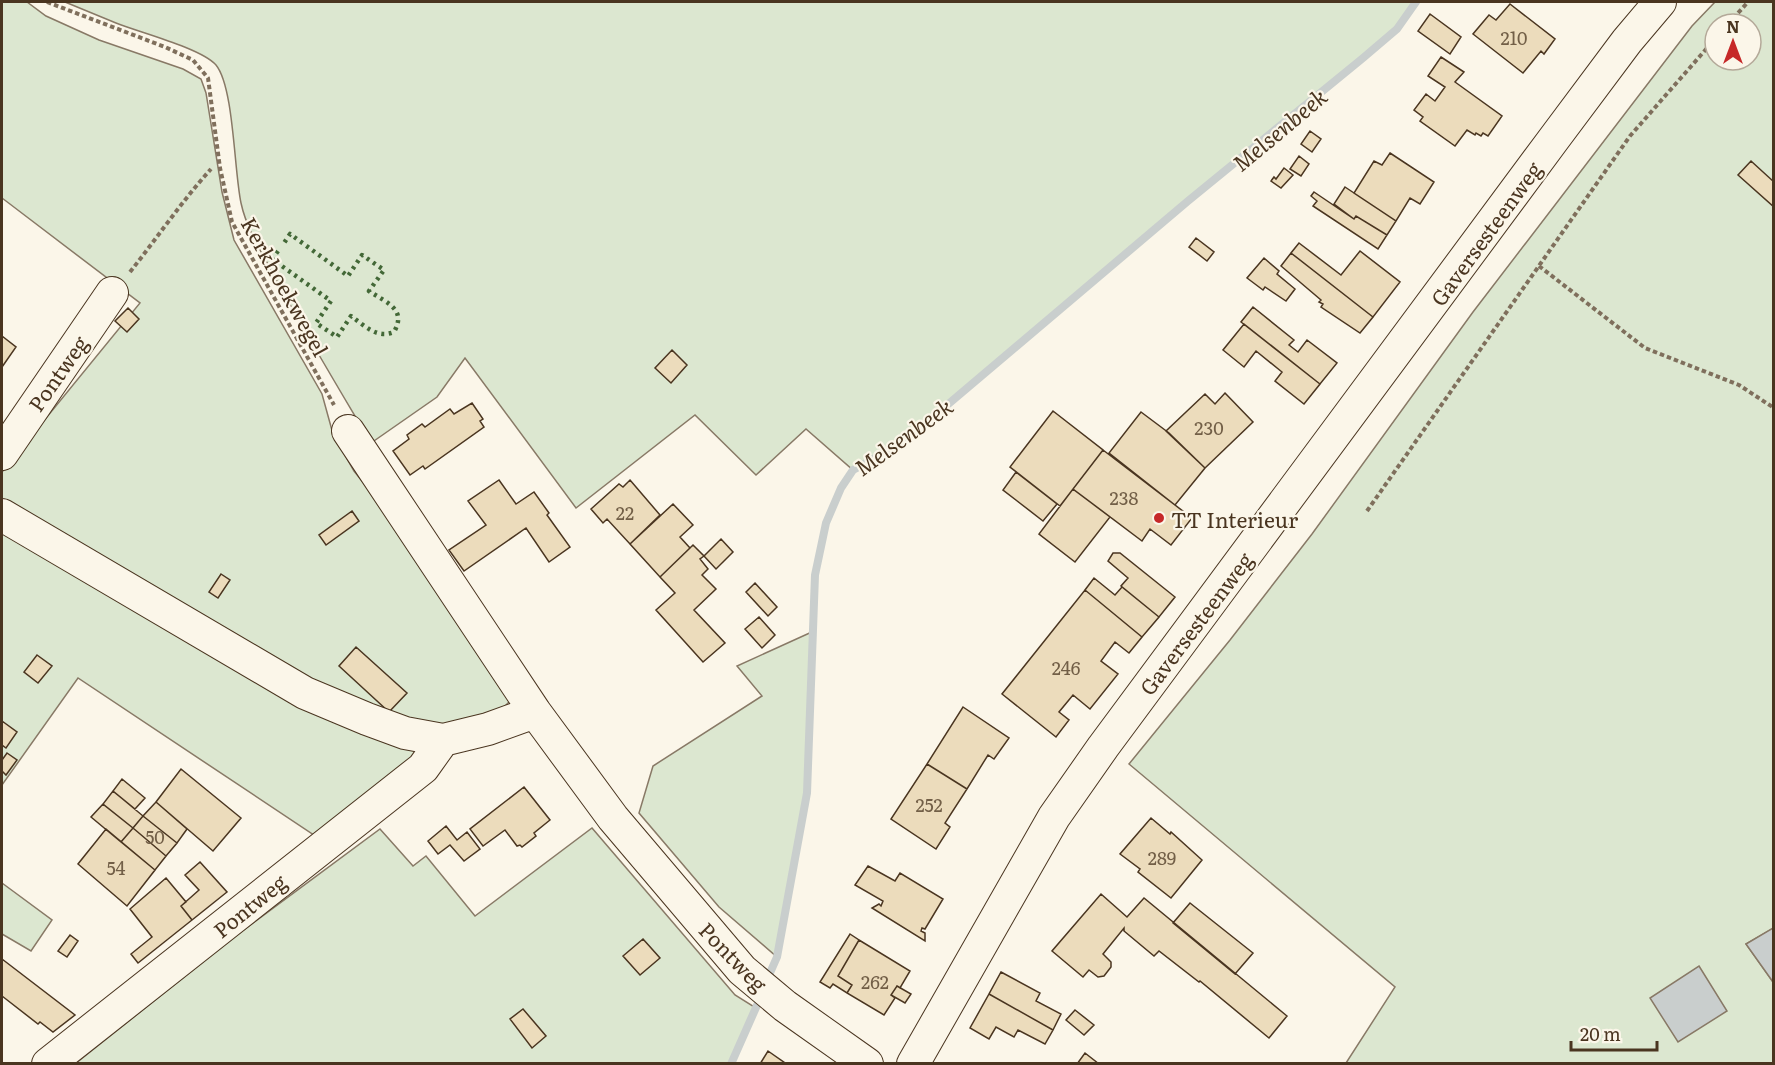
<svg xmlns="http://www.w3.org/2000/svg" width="1775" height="1065" font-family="Literata,serif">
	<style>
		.green { fill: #dce7d0; stroke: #887966; stroke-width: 1.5; fill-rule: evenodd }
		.water { fill: #c9cecd; stroke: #887966; stroke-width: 1.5 }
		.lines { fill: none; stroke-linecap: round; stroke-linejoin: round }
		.stream { stroke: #c9cecd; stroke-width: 8 }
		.building { fill: #ecdcbc; stroke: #4a3520; stroke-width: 1.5 }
		.minor-casing { stroke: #4a3520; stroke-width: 34 }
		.path { stroke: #7f6f5c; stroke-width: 4; stroke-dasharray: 4.5 3; stroke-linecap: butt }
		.minor { stroke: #fbf6e9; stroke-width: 32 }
		.hedge { stroke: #436837; stroke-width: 4.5; stroke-dasharray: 3 4.5; stroke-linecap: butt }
		.poi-dot { fill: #c62828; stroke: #fbf6e9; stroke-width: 2 }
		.labels { text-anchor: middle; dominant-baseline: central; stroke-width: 4.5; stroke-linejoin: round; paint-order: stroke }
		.number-label { font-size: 18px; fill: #725f47 }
		.street-label { font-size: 21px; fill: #4a3520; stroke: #fbf6e9 }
		.poi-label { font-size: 21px; fill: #4a3520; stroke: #fbf6e9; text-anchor: start }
		.water-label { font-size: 22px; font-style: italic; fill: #4a3520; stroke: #fbf6e9 }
	</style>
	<rect width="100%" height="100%" fill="#fbf6e9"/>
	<path class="green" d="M2,2h25l19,14 53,24 84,29 18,10 5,14 16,99 12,48 88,154 11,40 21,37 32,40 123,176v15l-6,6 -65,22 -97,-31 -339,-199v-28l138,-169 -138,-105z
		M65,2h1351l-19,27 -34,29 -175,143 -255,216 -45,34 -35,19 -47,-41 -50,46 -61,-60 -119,93 -111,-150 -28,39 -66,46c-32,-54 -64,-107 -94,-162 -13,-25 -30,-50 -36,-78 -7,-32 -7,-116 -25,-138 -15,-17 -78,-33 -100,-42 -17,-7 -34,-14 -51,-21z
		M1715,2h58l1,926 -28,16 27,38v81h-427l49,-76 -266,-223 101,-124 82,-106 161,-222 219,-286zM1715,24h36v36h-36z
		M2,531l411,219 8,7 -98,84 -245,-163 -76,107z
		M814,631l-7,162 -30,164 -58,-50 -80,-94 14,-47 109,-70 -25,-30z
		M592,828l143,167 21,13 -25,55 -656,1 159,-127 146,-108 33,37 13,-10 49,60z
		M2,883l50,37 -21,31 -29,-17z"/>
	<path class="water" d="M1773,928v54l-27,-38z
		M1699,966l28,45 -49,31 -28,-44z"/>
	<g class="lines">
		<path class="stream" d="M766,982l11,-25 30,-164 8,-218 11,-52 15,-35 12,-18 35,-19 45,-34 255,-216 175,-143 34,-29 19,-27
			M731,1064l31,-70"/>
	</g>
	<path class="building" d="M1510,4l45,35 -11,15 -3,-3 -18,22 -50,-39 16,-19 7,5z
		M1430,14l31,23 -11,17 -32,-23z
		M1441,57l23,15 -9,10 47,34 -14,20 -5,-3 -2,3 -5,-3 -1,2 -8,-5 -12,16 -35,-25 3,-4 -9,-7 12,-16 9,7 10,-14 -17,-11z
		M1310,131l11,8 -9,13 -11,-8z
		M1390,153l44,29 -14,22 -10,-6 -14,23 -42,-28 20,-32 8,4z
		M1299,156l10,8 -8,12 -11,-7z
		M1751,161l23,21v25l-36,-32z
		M1284,168l9,7 -12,13 -10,-7 3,-4 2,2z
		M1345,187l51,34 -9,14 -31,-19 -2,3 -20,-15z
		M1314,192l40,27 2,-3 31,19 -9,14 -65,-43 4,-5 -6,-5z
		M1196,238l18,14 -7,9 -18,-14z
		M1299,243l42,32 19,-24 40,31 -27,35 -82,-64z
		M1291,253l82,64 -13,16 -39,-26 2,-3 -4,-2 2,-2 -40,-34z
		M1264,258l15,13 -2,3 18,15 -9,12 -21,-14 -2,3 -16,-12z
		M1253,307l41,33 -5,5 9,7 9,-12 30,23 -17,21 -79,-62z
		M128,308l11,11 -12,13 -12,-11z
		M1244,324l76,60 -16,20 -29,-23 7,-9 -26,-21 -12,16 -21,-17z
		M2,336l14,11 -14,20z
		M672,350l15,15 -16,18 -16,-15z
		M1225,393l28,29 -48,46 -39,-37 39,-37 10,10z
		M472,403l11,16 -3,2 4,6 -59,42 -2,-3 -13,9 -17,-24 16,-12 -2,-4 15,-11 3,3 25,-18 4,5z
		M1053,411l50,39 -43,56 -50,-39z
		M1141,412l28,21 36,35 -30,37 -66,-52z
		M1103,450l89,68 -21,27 -21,-16 -8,12 -69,-52z
		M1016,472l41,32 -14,17 -40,-31z
		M499,480l17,24 18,-12 15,21 -2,2 23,32 -21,15 -23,-34 -62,43 -15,-21 37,-25 -18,-24z
		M630,480l30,35 -30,29 -23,-25 -4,4 -12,-14 28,-25 4,3z
		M1073,489l37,28 -35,45 -36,-28z
		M673,504l20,21 -13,12 10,11 -30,29 -30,-33z
		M352,511l7,10 -33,24 -7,-10z
		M721,539l12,13 -17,17 -12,-13z
		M693,545l11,11 -4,3 8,10 -6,6 14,14 -22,21 31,33 -22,19 -47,-52 19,-17 -15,-16z
		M1113,553h7l55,44 -16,20 -38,-31 7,-8 -20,-17z
		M221,574l9,6 -12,18 -9,-6z
		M1094,578l21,17 7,-8 37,30 -17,20 -57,-47z
		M755,583l22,24 -9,9 -22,-24z
		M1085,590l57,47 -13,16 -14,-11 -14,19 17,13 -28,35 -17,-14 -14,17 10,8 -13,17 -54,-43z
		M759,617l16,18 -13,13 -17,-19z
		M356,647l51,46 -18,19 -50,-46z
		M37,655l15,11 -14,17 -14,-11z
		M963,707l46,31 -15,21 -6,-4 -21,34 -40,-25z
		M2,721l15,11 -11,16 -4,-3z
		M7,753l10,7 -11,15 -4,-4v-11z
		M927,764l40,25 -22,34 5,4 -14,22 -45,-30z
		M181,769l60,49 -28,33 -57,-49z
		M122,779l23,19 -10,11 -22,-18z
		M524,787l26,33 -16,13 2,3 -14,11 -2,-2 -3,1 -12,-16 -22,16 -13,-17z
		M113,791l30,25 -10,12 -30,-24z
		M156,802l31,27 -10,14 -34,-27z
		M103,804l30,24 -12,14 -30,-25z
		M143,816l34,27 -11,13 -33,-28z
		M1151,818l19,16 1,-2 31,28 -31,38 -33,-26 2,-3 -20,-15z
		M446,826l11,14 10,-8 13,17 -16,12 -14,-16 -12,9 -10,-13z
		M133,828l33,28 -11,14 -34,-28z
		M106,829l49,41 -28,36 -49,-42z
		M200,862l27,30 -35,28 -11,-14 18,-16 -14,-15z
		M868,866l27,15 5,-8 43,26 -18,30 -3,-1 -1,3 4,2v8l-53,-33 7,-4 2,2 2,-5 -28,-16z
		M166,878l20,24 -5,4 11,14 -54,43 -7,-9 21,-17 -22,-28z
		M1101,894l26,23 17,-19 143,118 -18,22 -69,-57 -1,1 -40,-31 -5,5 -30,-25v-3l-21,26 8,8v5l-7,9 -6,1 -9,-7 -6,7 -31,-26z
		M1190,903l63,50 -18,21 -62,-51z
		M850,934l9,6 -21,36 14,9 -5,8 -14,-9 -3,4 -10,-6z
		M70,935l8,6 -11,16 -9,-6z
		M643,939l17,19 -20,17 -17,-19z
		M859,940l51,31 -10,17 -3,-2 -6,9 4,3 -11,17 -37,-22 5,-8 -14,-9z
		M2,959l73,56 -22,17 -13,-10 -2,2 -36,-28z
		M1001,972l39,21 -4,8 25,13 -8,16 -64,-36z
		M897,986l14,8 -6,9 -14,-8z
		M989,994l64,36 -8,14 -27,-14 -4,7 -18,-10 -7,12 -19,-11z
		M523,1009l23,27 -14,12 -22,-29z
		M1075,1010l19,15 -10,10 -18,-15z
		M768,1051l17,12v1h-25z
		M1085,1053l14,11h-22z"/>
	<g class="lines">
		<defs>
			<path id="minor" d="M348,431l187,281 78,106 129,152 43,36 82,58
				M2,454l110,-161
				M2,515l303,178 62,26 38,14 38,7 45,-11 47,-17
				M48,1064l375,-296 20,-28
				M913,1064l141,-247 49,-70 450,-607 74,-99 33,-39"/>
		</defs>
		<use href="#minor" class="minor-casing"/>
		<path class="path" d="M47,2l118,45 28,13 15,18 12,90 12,54 102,183
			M1728,24l20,-22
			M1539,266l106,82 94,37 35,23
			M130,272c27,-34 52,-71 81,-103
			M1367,511l263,-375 85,-97"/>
		<use href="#minor" class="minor"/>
		<path class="hedge" d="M278,251l-6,8 59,42 -15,22 21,14 14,-21c14,10 26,23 43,16 13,-23 -7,-29 -25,-41l15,-21 -22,-15 -14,21 -58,-42 -6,9"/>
	</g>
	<circle class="poi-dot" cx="1159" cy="518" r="6"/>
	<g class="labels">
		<g class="number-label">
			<text x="1514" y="37">210</text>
			<text x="1209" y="427">230</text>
			<text x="1124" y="497">238</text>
			<text x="625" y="512">22</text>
			<text x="1066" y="667">246</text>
			<text x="929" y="804">252</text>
			<text x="155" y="836">50</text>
			<text x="1162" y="857">289</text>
			<text x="116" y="867">54</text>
			<text x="875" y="981">262</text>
		</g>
		<g class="street-label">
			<text transform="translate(1485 233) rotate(-54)">Gaversesteenweg</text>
			<text transform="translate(286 286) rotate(61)">Kerkhoekwegel</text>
			<text transform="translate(57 373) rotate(-55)">Pontweg</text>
			<text transform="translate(1195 623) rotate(-53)">Gaversesteenweg</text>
			<text transform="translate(249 905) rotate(-39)">Pontweg</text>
			<text transform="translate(734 956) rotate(46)">Pontweg</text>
		</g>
		<g class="poi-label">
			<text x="1171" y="518">TT Interieur</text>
		</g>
		<g class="water-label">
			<text transform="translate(1279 129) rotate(-40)">Melsenbeek</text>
			<text transform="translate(903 436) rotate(-36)">Melsenbeek</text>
		</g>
	</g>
	<rect width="1775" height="1065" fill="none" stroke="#4a3520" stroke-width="6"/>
	<g transform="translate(1733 42)"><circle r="28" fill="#fbf6e9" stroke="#b4a999" stroke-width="1.5"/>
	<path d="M0-4.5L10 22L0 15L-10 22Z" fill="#c62828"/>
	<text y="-9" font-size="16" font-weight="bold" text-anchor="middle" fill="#4a3520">N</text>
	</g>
	<path d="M1571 1041v9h86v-9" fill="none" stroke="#4a3520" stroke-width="3"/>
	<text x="1580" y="1041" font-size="18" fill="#4a3520" stroke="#fbf6e9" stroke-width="4.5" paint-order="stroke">20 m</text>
</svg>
